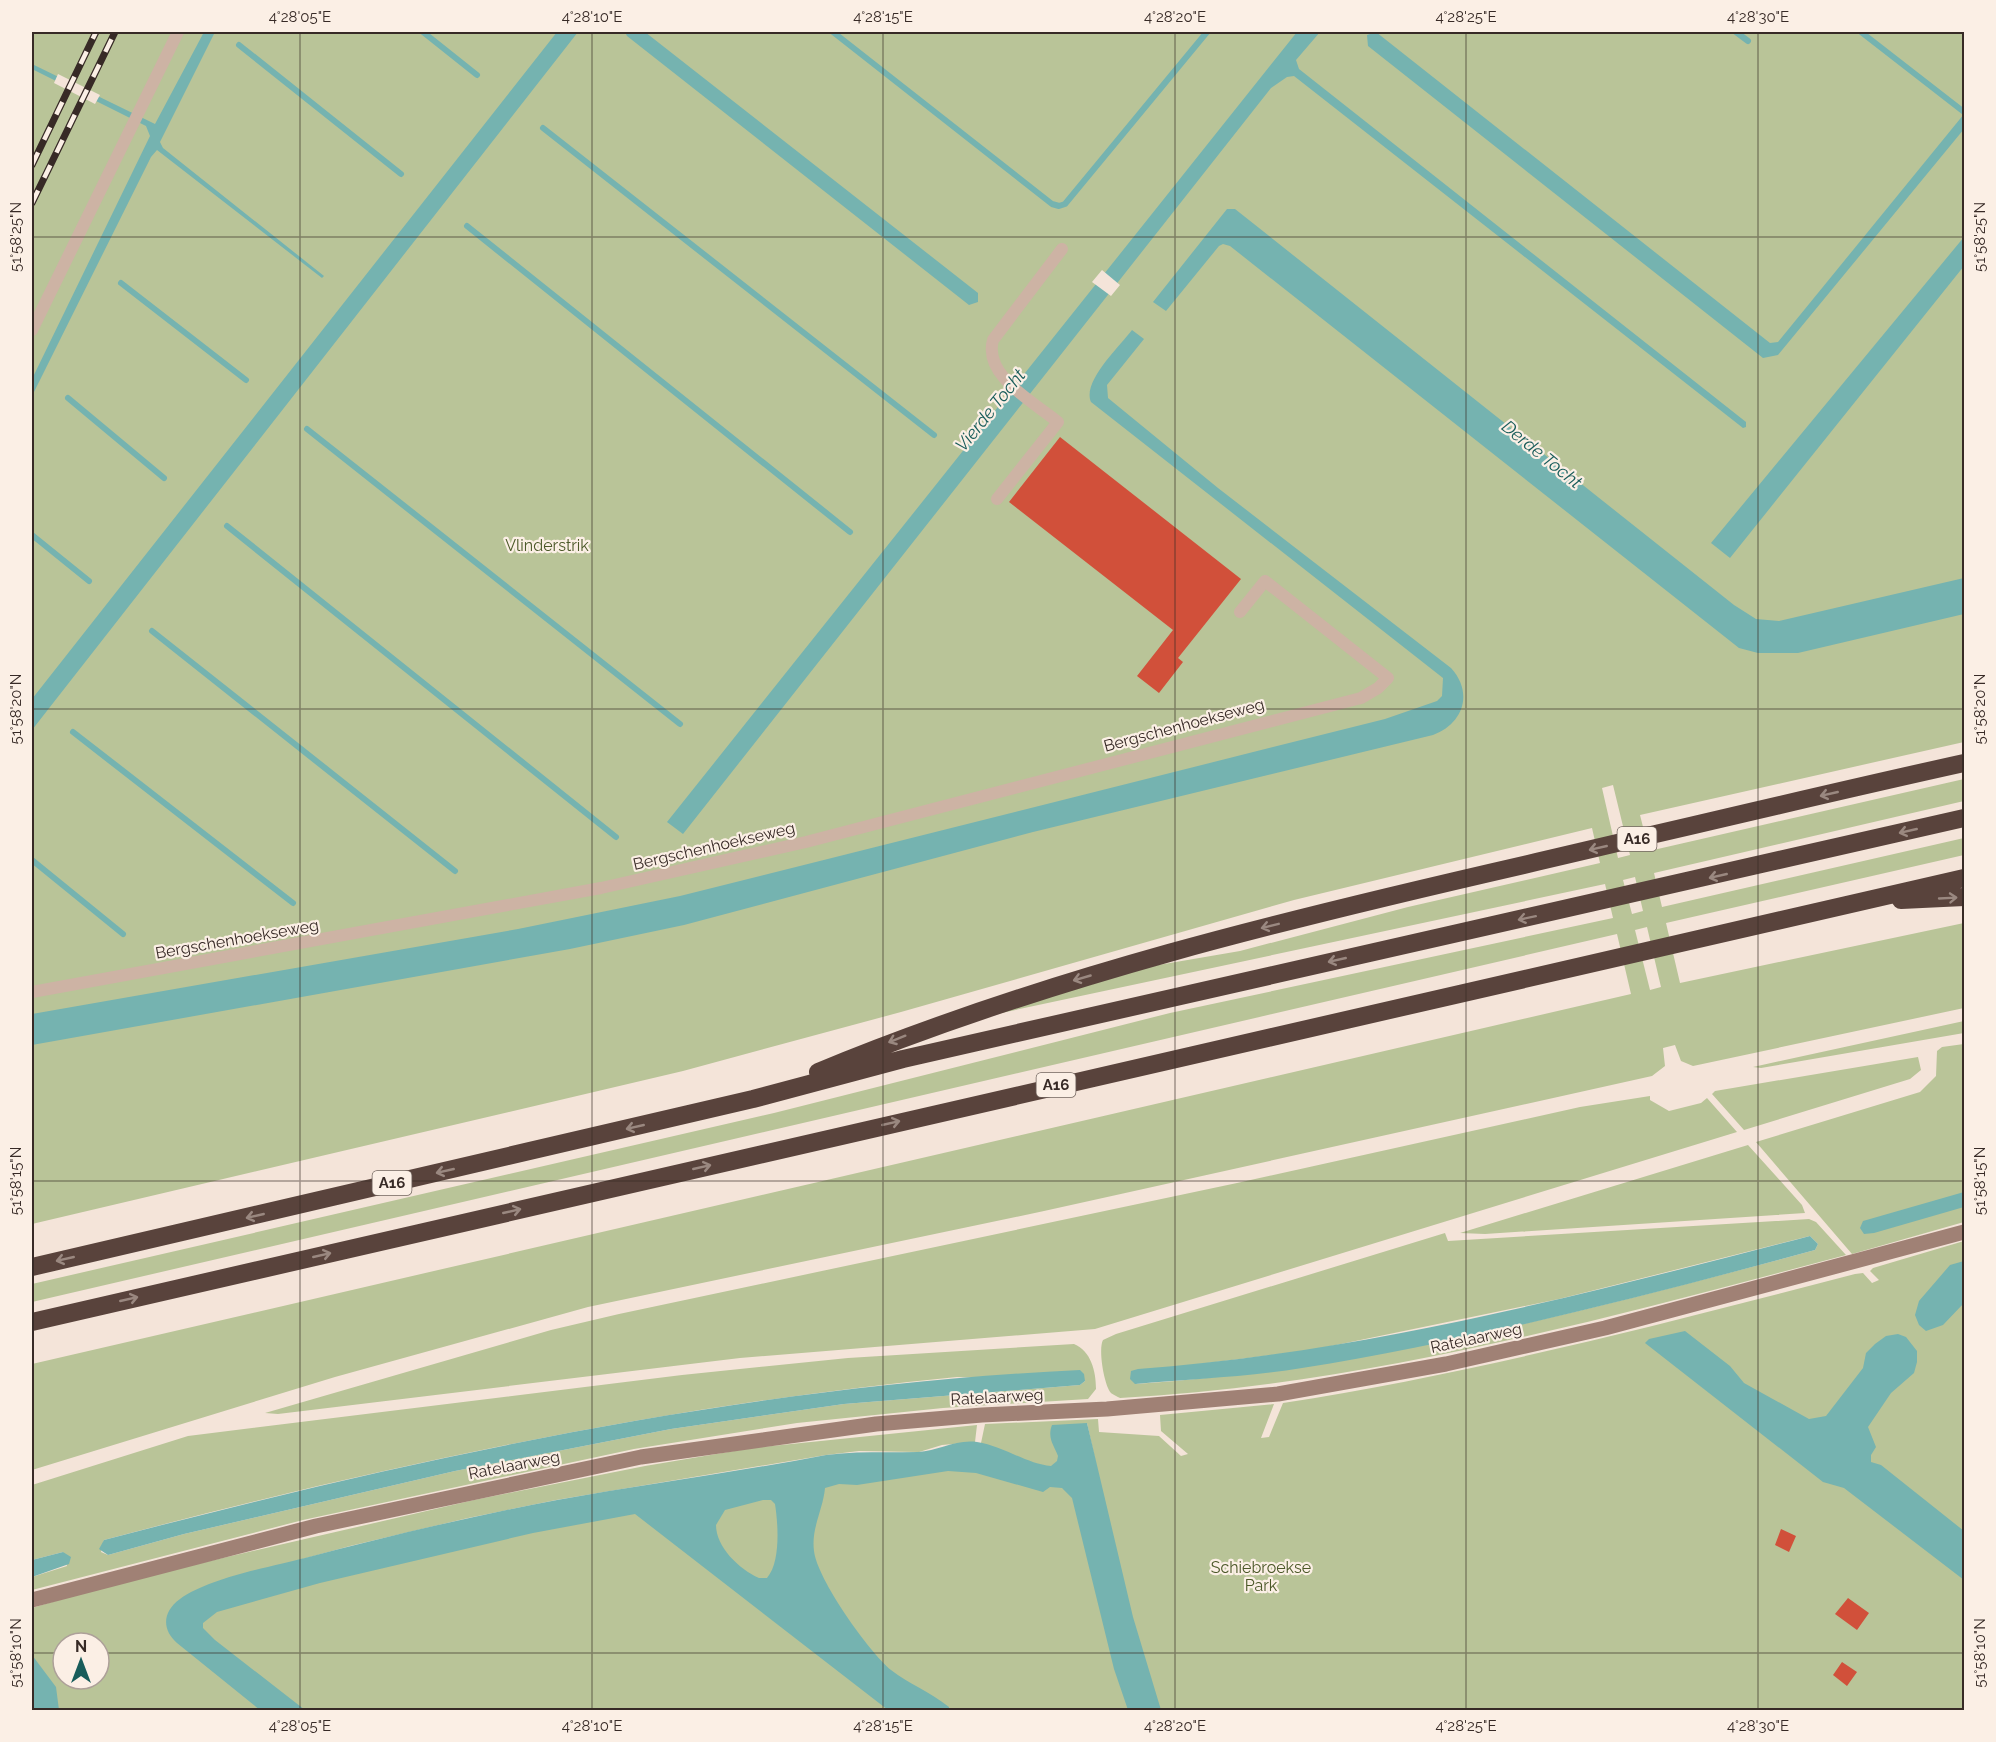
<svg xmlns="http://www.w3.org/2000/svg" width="1996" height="1742" font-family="Raleway,sans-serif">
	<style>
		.green { fill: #b9c498; fill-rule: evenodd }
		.water { fill: #75b3b0; fill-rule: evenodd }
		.pier { fill: #f4e4d9 }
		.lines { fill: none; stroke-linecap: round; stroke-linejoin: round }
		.stream { stroke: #75b3b0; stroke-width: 6 }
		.building { fill: #d1503a }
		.lane { stroke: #cdb3a4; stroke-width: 12 }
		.secondary { stroke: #a08175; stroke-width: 15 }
		.highway { stroke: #59433c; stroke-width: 18 }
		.rail-casing { stroke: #372a26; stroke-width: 7 }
		.rail { stroke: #fbefe5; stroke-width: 4.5; stroke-dasharray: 14; stroke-linecap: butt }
		.oneway { stroke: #9a8880 }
		.ticks { fill: none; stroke: #372a26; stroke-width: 1.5; stroke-opacity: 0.45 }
		.labels { text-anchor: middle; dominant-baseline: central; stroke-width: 4.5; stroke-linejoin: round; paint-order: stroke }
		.shield { fill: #fbefe5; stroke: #72655f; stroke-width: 1.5 }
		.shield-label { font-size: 15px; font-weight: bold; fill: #372a26 }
		.park-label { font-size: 16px; fill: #4b5828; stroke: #fbefe5 }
		.street-label { font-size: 16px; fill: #372a26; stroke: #fbefe5 }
		.water-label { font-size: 18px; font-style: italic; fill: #185c5a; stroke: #fbefe5 }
		.neatline { fill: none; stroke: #372a26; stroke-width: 2 }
		.ticks-label { font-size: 15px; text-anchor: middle; fill: #372a26 }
	</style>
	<rect width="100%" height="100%" fill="#f4e4d9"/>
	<path class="green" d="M32,32h1932v710l-324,73 9,36 315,-72v22l-310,72 8,34 302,-69v17l-298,68 14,60 284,-60v85l-271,58 -12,-5 -6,-16 -12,3 2,18 -13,10 -608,135 -456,96 -253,70 -303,93v-106l1599,-370 -14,-60 -1585,368v-18l742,-171 396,-100 443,-95 -8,-34 -613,131 143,-46 105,-18 168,-44 192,-44 -8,-35 -298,72 -393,112 -218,59 -651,153zM1613,785l17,70 -12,3 -16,-70zM1635,877l8,34 -11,3 -9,-34zM1647,927l14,60 -11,3 -15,-60z
		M1964,1021v12l-203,35 -8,-1z
		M1964,1044v178l-112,32 -96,-112 164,-50 16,-16 1,-25 5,-4z
		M1918,1057l3,13 -11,9 -166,51 -32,-36 3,-3z
		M1650,1096v4l19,11 32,-8 6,-5 30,34 -642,197 -355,29 -462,56 -13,-1 286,-83 68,-16 618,-131 343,-76z
		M1748,1145l54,60 3,8 -320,21 -25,-1z
		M1809,1219l7,3 30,33c-238,63 -480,130 -726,143 -2,-1 -8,-4 -9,-5 -7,-8 -13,-44 -8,-53l13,-6 329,-101 3,8zM1810,1236l8,8 -3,6c-223,60 -450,119 -680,134l49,-18 128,-16 247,-51z
		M1964,1241v469h-1932v-102l87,-26 355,-82 171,-34 107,-18 225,-23 -2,17 -33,3 -23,7 -60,-1 -33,4 -270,45 -88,18 -118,28 -138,38 -21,9 286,-63 504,-87 4,-19 113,-5 1,13 60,4 22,20 7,-2 -27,-23 -1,-16 114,-11 -13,34 8,-1 14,-34c193,-30 383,-80 572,-129l8,-1 9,10 7,-3 -9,-9 3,-3zM1087,1423l11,50 -17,4zM63,1643h36v36h-36z
		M1074,1344c17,7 22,27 22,45l-8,10 -145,9 -146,15 -163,26 -331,71 -271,70v-13l35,-11 -4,-14 -31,8v-75l156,-49 494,-61 166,-17zM957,1377l128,4 -5,4 -236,19 -173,25 -216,42 -271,63 -76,21 -7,-3 3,-12c280,-75 564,-135 853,-163z"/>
	<path class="water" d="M204,32h11l-55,110 3,6 161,128 -2,2 -165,-128 -6,7 -119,239v-17l118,-243 -4,-10 -114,-57v-5l123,60z
		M557,32h21l-546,698v-31z
		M625,32h20l333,261v9l-9,3 -342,-269z
		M1297,32h23l-24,28 3,9 447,353v5l-3,1 -449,-352 -7,1 -16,11 -588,746 -16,-12z
		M1376,32l394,311 8,-1 186,-228v15l-186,226 -15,3 -395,-312 -1,-11z
		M1227,209h8l499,396 22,14 23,2 185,-43v36l-166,39h-40l-19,-5 -509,-402 -7,-2 -4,2 -53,65 -13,-9z
		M1964,237v29l-234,292 -19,-15z
		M1132,330l12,9 -37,46 1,13 110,90 233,180c23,25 12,56 -18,67l-400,97 -349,93 -114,24 -538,96v-31l486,-85 162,-33 705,-177 52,-18 5,-5 1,-18 -352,-276c-9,-20 28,-55 41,-72z
		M1964,1192v15l-90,26 -10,1 -4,-6 3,-7z
		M1810,1236l8,8 -3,6c-169,46 -340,90 -513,118 -56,9 -112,11 -167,16l-5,-5 1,-8 7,-2c229,-17 451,-76 672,-133z
		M1964,1261v42l-21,22 -17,6 -7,-6 -4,-10 4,-14 31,-36z
		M1685,1331l45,35 14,17 65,36 17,-3 37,-48 3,-15 9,-9 11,-8 12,-2 8,3 11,14v11l-3,11 -23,20 -23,34 8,20 -5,8v7l10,3 83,66v49l-120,-92 -21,-6 -178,-139 4,-4z
		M1080,1370l4,4 1,7 -5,4 -236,19 -173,25 -216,42 -271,63 -76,21 -9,-6 5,-9c320,-84 644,-154 976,-170z
		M1087,1423l46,194 28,93h-33l-14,-41 -42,-171 -10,-10 -12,-1 -7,5 -67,-19 -28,-2 -91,14 -18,-1 -14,4c-2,22 -14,40 -11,63 3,28 55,101 77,119 18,14 38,21 58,37v3h-61l-253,-196 -102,19 -213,50 -103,29 -14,11v5l12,12 90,70h-45l-83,-67c-15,-13 -15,-31 3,-44 29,-21 90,-32 125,-41 83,-22 167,-42 252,-58 90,-16 180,-28 269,-45 31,-4 61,-2 92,-3 20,-1 38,-13 59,-10 26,4 50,22 74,24l6,-5 1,-5c-4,-11 -11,-18 -6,-31zM763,1500h8l4,4c3,19 6,58 -8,74h-8c-20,-9 -43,-31 -43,-53l9,-15z
		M63,1552l8,5 -2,7 -37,13v-17z
		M32,1655l24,32 3,23h-27z"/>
	<path class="pier" d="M58,74l42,21 -5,9 -41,-21z
		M1102,270l18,15 -9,11 -19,-14z"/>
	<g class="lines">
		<path class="stream" d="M423,32l54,43
			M833,32l219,172 7,2 6,-2 142,-172
			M1736,32l12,9
			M1861,32l103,80
			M239,45l162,129
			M543,128l391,307
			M467,226l383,306
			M121,283l125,97
			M68,398l96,80
			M307,429l373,295
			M227,526l389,311
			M32,535l57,46
			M152,631l303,240
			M73,732l220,171
			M32,860l91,74"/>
	</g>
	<path class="building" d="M1060,437l181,142 -63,79 5,4 -24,31 -22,-17 36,-46 -164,-128z
		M1781,1529l15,7 -7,16 -14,-7z
		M1848,1598l21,15 -12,17 -22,-16z
		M1842,1662l15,10 -10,14 -14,-11z"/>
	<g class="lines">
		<path class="lane" d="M32,330l146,-298
			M997,499l61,-77c-24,-20 -75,-46 -65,-82l69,-91
			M32,992l569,-104 205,-46 555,-144 17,-10 10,-10 -123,-97 -25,31"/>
		<path class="secondary" d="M32,1600l284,-74 325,-69 235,-33 106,-9 125,-6 171,-15 168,-30 159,-36 359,-96"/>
		<path class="highway" d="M1901,900l63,-3
			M818,1072c229,-95 470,-153 710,-208 146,-34 291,-69 436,-101
			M32,1267l721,-168 150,-40 1061,-241
			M32,1322l1932,-444"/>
		<defs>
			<path id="rail" d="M32,165l64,-133
				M32,203l83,-171"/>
		</defs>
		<use href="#rail" class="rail-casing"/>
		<use href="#rail" class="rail"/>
	</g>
	<defs><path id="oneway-shaft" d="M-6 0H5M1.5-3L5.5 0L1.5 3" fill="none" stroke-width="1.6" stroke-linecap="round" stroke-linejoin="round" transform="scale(1.5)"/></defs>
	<g class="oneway">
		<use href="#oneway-shaft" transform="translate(1829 794) rotate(167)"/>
		<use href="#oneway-shaft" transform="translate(1908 831) rotate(167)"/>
		<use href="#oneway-shaft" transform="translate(1598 848) rotate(167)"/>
		<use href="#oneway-shaft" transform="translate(1718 876) rotate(167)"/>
		<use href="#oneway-shaft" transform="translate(1948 898) rotate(-3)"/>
		<use href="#oneway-shaft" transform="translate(1527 918) rotate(168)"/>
		<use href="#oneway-shaft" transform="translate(1270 926) rotate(166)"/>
		<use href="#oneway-shaft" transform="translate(1337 960) rotate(167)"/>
		<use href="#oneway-shaft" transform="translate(1082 978) rotate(164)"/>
		<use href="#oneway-shaft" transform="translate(897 1039) rotate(158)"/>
		<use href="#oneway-shaft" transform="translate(891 1123) rotate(-13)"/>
		<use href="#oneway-shaft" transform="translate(635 1127) rotate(167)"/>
		<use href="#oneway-shaft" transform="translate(702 1167) rotate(-13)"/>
		<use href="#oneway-shaft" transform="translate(445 1171) rotate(167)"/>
		<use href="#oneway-shaft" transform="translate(512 1211) rotate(-13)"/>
		<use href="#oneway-shaft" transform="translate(255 1216) rotate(167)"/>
		<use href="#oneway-shaft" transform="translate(322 1255) rotate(-13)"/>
		<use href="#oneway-shaft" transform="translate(65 1259) rotate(167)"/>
		<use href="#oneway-shaft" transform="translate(129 1299) rotate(-13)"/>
	</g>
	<path class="ticks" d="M300,32v1678M592,32v1678M883,32v1678M1175,32v1678M1466,32v1678M1758,32v1678M32,237h1932M32,709h1932M32,1181h1932M32,1653h31M99,1653h1865"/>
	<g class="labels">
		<g class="shield">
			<rect x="1617.5" y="827" width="39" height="24" rx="4.5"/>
			<rect x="1036.5" y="1073" width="39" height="24" rx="4.5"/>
			<rect x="372.5" y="1171" width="39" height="24" rx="4.5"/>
		</g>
		<g class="shield-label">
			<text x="1637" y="839">A16</text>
			<text x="1056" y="1085">A16</text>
			<text x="392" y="1183">A16</text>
		</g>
		<g class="park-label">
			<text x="547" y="545">Vlinderstrik</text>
			<text x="1261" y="1567">Schiebroekse<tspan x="1261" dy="18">Park</tspan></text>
		</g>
		<g class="street-label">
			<text transform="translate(1184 725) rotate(-15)">Bergschenhoekseweg</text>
			<text transform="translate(714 846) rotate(-13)">Bergschenhoekseweg</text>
			<text transform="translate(237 939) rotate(-10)">Bergschenhoekseweg</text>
			<text transform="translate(1476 1338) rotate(-12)">Ratelaarweg</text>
			<text transform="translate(997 1397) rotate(-3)">Ratelaarweg</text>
			<text transform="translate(514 1465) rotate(-11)">Ratelaarweg</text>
		</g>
		<g class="water-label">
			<text transform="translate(990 410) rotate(-51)">Vierde Tocht</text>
			<text transform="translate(1542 454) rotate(39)">Derde Tocht</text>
		</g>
	</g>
	<rect width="1996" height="1742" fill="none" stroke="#fbefe5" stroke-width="66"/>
	<g transform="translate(81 1661)"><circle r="28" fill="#fbefe5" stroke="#ada099" stroke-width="1.5"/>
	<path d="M0-4.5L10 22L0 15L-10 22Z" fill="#185c5a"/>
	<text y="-9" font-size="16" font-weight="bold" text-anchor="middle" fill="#372a26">N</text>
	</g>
	<rect x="33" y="33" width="1930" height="1676" class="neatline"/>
	<g class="ticks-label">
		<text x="300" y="22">4°28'05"E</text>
		<text x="592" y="22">4°28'10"E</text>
		<text x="883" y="22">4°28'15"E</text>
		<text x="1175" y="22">4°28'20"E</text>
		<text x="1466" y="22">4°28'25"E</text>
		<text x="1758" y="22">4°28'30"E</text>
		<text transform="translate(16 237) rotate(-90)" y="5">51°58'25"N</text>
		<text transform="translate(1980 237) rotate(-90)" y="5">51°58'25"N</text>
		<text transform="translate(16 709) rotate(-90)" y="5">51°58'20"N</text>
		<text transform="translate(1980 709) rotate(-90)" y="5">51°58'20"N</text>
		<text transform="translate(16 1181) rotate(-90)" y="5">51°58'15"N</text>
		<text transform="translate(1980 1181) rotate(-90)" y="5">51°58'15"N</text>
		<text transform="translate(16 1653) rotate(-90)" y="5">51°58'10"N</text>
		<text transform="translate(1980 1653) rotate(-90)" y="5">51°58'10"N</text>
		<text x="300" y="1731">4°28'05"E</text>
		<text x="592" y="1731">4°28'10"E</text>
		<text x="883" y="1731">4°28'15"E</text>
		<text x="1175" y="1731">4°28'20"E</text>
		<text x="1466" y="1731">4°28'25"E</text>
		<text x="1758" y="1731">4°28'30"E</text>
	</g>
</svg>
